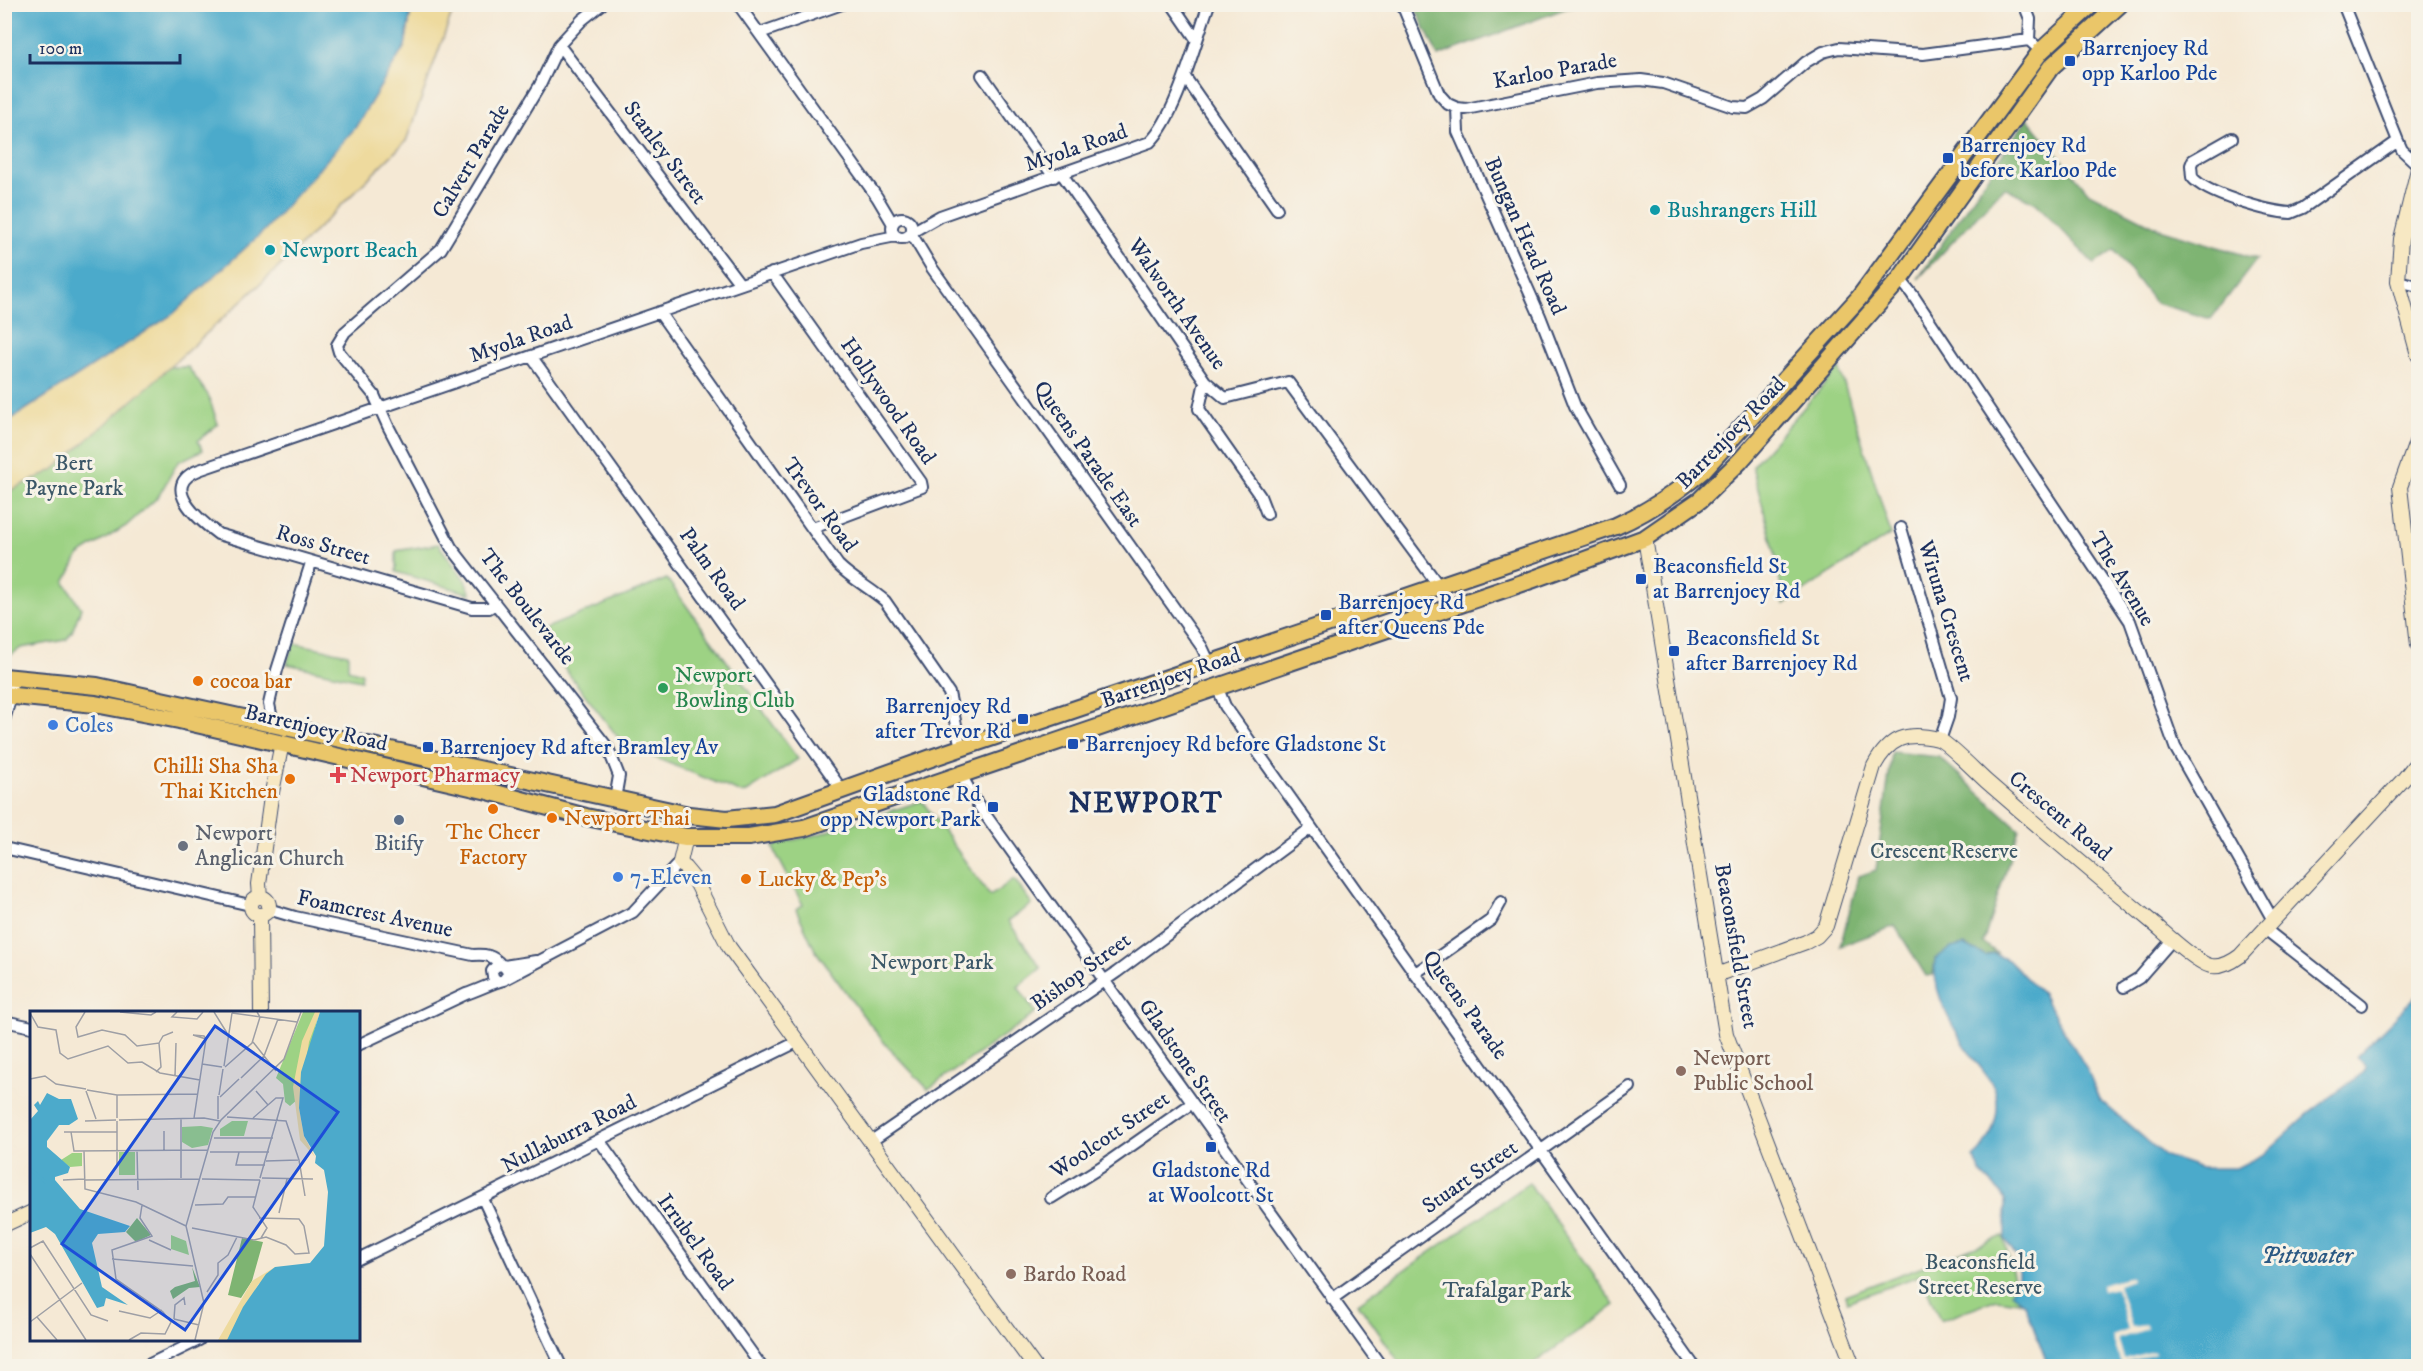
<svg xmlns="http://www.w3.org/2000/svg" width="2423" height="1371" font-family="'IM FELL DW Pica',serif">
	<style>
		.green { fill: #9dd284; stroke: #5c8071; stroke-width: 1.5 }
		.forest { fill: #7eb472; stroke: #4c7268; stroke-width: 1.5 }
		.sand { fill: #eeda9e; stroke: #84847e; stroke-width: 1.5 }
		.water { fill: #4caacb; stroke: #346c94; stroke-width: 1.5 }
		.pier { fill: #f5e9d5 }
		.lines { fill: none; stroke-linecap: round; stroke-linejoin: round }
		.street-casing { stroke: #3c4b70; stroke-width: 14 }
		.secondary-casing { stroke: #3c4b70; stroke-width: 16 }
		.primary-casing { stroke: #3c4b70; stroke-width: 20 }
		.street { stroke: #fff; stroke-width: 10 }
		.secondary { stroke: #f7e8c3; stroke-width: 14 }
		.primary { stroke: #eac669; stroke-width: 16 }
		.transit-dot { fill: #1a4fb4; stroke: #f7f3e8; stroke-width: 2 }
		.culture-dot { fill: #0f9aa8; stroke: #f7f3e8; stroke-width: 2 }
		.food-dot { fill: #e8710a; stroke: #f7f3e8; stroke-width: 2 }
		.leisure-dot { fill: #2e9e5b; stroke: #f7f3e8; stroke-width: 2 }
		.shop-dot { fill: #3f7fe0; stroke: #f7f3e8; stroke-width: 2 }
		.health-dot { fill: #e0444e; stroke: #f7f3e8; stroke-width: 2 }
		.service-dot { fill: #5c6f8a; stroke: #f7f3e8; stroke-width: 2 }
		.worship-dot { fill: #6b7280; stroke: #f7f3e8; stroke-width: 2 }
		.education-dot { fill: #8d6e63; stroke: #f7f3e8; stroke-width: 2 }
		.labels { text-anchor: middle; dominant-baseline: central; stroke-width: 6; stroke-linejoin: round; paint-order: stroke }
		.transit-label { font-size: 22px; fill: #164399; stroke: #f7f3e8; text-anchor: start }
		.street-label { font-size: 22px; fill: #1b2f5e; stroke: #f7f3e8 }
		.culture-label { font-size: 22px; fill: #0d838f; stroke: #f7f3e8; text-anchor: start }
		.park-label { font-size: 22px; fill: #3c5868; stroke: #f7f3e8 }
		.leisure-label { font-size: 22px; fill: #27864d; stroke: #f7f3e8; text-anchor: start }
		.food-label { font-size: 22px; fill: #c56008; stroke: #f7f3e8; text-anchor: start }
		.shop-label { font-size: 22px; fill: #366cbe; stroke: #f7f3e8; text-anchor: start }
		.health-label { font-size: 22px; fill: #be3a42; stroke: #f7f3e8; text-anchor: start }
		.worship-label { font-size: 22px; fill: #5b616d; stroke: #f7f3e8; text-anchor: start }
		.service-label { font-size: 22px; fill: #4e5e75; stroke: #f7f3e8 }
		.education-label { font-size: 22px; fill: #785e54; stroke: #f7f3e8; text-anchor: start }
		.water-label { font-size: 24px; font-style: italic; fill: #2c5a84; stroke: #f7f3e8 }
		.district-label { font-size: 28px; font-weight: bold; letter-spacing: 1.5px; fill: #1b2f5e; stroke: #f7f3e8 }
		.inset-river { fill: none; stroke: #4caacb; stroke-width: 3 }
		.inset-road { fill: none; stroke: #9e9fa5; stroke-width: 1.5 }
		.view { fill: #1d4ed8; fill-opacity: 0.15; stroke: #1d4ed8; stroke-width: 3 }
		.inset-edge { fill: none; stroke: #1b2f5e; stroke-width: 3 }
	</style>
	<rect width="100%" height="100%" fill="#f7f3e8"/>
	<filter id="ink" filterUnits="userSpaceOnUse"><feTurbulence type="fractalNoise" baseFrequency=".0167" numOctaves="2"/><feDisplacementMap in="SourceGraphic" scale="12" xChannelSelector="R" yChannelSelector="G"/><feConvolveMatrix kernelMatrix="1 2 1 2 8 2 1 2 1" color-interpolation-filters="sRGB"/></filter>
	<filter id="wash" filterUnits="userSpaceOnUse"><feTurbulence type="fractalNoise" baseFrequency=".008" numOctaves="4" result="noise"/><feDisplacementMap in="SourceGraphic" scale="24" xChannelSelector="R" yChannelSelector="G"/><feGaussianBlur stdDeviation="1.35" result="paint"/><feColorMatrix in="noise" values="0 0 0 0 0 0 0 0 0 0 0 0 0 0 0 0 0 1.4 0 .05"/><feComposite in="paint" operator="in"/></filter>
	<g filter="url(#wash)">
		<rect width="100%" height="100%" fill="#f5e9d5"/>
		<path class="green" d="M188,367l20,28 10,29 -20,17 5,9 -25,12 -20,35 -32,29 -47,29 -14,28 16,25 -9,24 -6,8 -45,8 -16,11v-229l108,-62z
			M1839,368l52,166 -107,70 -9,-51 -23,-87z
			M438,544l27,36 6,14 -75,-22v-21z
			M667,579l131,180 -54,35 -120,-49 -88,-113z
			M293,643l55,11v15l14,4 -1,7 -74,-16z
			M922,801l68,95 24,-17 18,25 -24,17 33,47 -23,19 18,26 -108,76 -41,-43 -32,-41 -40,-55 -19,-41 7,-4 -30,-57 7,-5 36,-8z
			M1529,1183l86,122 -85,61h-128l-44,-63z
			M2003,1236l17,66 -23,-3 -57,21 -19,-45 -74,27 -2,-7z"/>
		<path class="forest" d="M1414,5h161l-137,51z
			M2027,118l62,75 71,36 97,30 -46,60 -56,-16 -41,-53 -20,14 -58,-61 -32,-16 -86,92z
			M1892,752l47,5 80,72 -36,114 16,11 -7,-1 -6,3 -22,-11 -29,14 -2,16 -7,1 -31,-50 -55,20 19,-70 17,-6z"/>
		<path class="sand" d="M412,5h43l-49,136 -128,127 -128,117 -97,85 -48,23v-70l168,-109 150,-152 32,-34 50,-82z"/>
		<path class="water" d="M5,4l407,1 -7,41 -50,82 -91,103 -91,83 -168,109z
			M1964,945l22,11 6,-3 16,7 34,34 45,75 12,30 66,57 36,12h35l28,-14 45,-41 55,-41 2,-5 -10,-10 62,-63v372h-370l-23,-62 -14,-11 7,-14v-20l-13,-20v-38l-4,-8 -18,-18 -10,-17c17,-13 29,-46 22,-67 -3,-11 -14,-22 -20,-31 -20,-28 -44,-65 -40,-101l16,-11z"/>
		<path class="pier" d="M2131,1277l1,3 -14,5 14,42 14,-2 1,4 -29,10 6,20 31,-8 1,3 -31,8 1,4h-4l-10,-30 16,-6 -12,-42 -14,3 -1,-6z"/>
	</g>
	<g filter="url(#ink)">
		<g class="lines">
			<defs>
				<path id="street" d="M602,4l-20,16 -23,25 -19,40 -99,164 -96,83 -8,13 2,7 35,43 14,31 63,121 157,201 11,28 -4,23
					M738,4l139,193 16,27
					M1172,4l24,35
					M1402,4l37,90 9,10 9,4 1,24 82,184 35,90 45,79
					M2024,4l6,15 -1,21
					M2343,4l55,137 4,9 16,15
					M760,33l82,-29
					M559,45l181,239
					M982,75l72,102
					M1185,77l92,132
					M1457,108l9,1 131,-26 44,-3 22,3 70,24 14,1 16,-9 43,-37 17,-10 16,-4 84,6 106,-14 12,11
					M2232,138l-39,22 -2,5 1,12c13,17 77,35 99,36l12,-5 95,-67
					M1062,174l143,207 20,17 63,-16 151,204
					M892 228a10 10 0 1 1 20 0a10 10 0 1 1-20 0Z
					M912,232l28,-16 210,-74c26,-25 46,-102 59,-138
					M911,233l21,35 270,379 8,17
					M772,273l149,209 1,5 -109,41
					M1900,279l12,15 218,327 45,126 98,173
					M2398,281l20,5
					M659,312l179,253c14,14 32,23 47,36l64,92 12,55
					M531,356l311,434
					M1205,381l-6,28 61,87 7,18
					M1901,528l50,170 -3,19 -8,23
					M495,604l-6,4h-17l-254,-74c-19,-14 -60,-48 -19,-64l662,-227 35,-7
					M1217,686l8,20 469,660
					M4,720l7,-24 1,-18
					M273,724l-4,-20 8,-34 34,-107
					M961,775l16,28 404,563
					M4,848l246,57
					M268,909l27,8 178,38c12,-1 20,0 28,10
					M2265,929l97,76
					M504,966l32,-5
					M1414,974l77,-54 10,-18
					M507,978l126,-66 47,-50
					M2124,987l15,-9 34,-39
					M4,1021l28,6
					M358,1045l108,-51c13,-4 25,-11 38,-14l5,-7 -6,-8 -7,1 -4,5 1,6 4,4
					M599,1140l162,226
					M870,1142l247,-170 194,-144
					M1051,1198l50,-31 90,-63
					M483,1199l78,167
					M358,1259l439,-217
					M1332,1299l298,-212
					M146,1366l53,-26"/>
				<path id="secondary" d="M2418,169l-17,70 -3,42 20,74
					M2418,437l-18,50 18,158
					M1645,538l81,496 127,332
					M686,837l-6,25 15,18 34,67 305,419
					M251 906a9 9 0 1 1 18 0a9 9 0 1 1-18 0Z
					M260,897l-1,-13 12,-87 11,-54
					M260,916l1,96
					M1716,975l90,-33 11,-6 9,-10 48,-160c15,-28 32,-35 64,-27 9,3 39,34 48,42 55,48 111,95 167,142 12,10 45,41 58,43 11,2 21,-4 29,-10l163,-176 15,-19
					M4,1225l28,-13"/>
				<path id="primary" d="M4,677l93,9 592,129 38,4 48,-5 159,-57 682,-231c32,-14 59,-32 86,-55l157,-173 182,-247 51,-47
					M4,695l91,9 84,16 309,71 98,26 83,17 17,3h63l55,-9 727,-248 114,-42 55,-38 40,-39 160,-182 151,-212 69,-63"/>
			</defs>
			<use href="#street" class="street-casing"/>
			<use href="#secondary" class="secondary-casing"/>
			<use href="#primary" class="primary-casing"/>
			<use href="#street" class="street"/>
			<use href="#secondary" class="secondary"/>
			<use href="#primary" class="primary"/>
		</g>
	</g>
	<g class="transit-dot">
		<rect x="2064" y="55" width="12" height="12" rx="3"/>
		<rect x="1942" y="152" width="12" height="12" rx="3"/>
		<rect x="1635" y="573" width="12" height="12" rx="3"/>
		<rect x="1320" y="609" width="12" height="12" rx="3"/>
		<rect x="1668" y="645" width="12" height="12" rx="3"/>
		<rect x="1017" y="713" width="12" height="12" rx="3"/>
		<rect x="1067" y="738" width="12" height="12" rx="3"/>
		<rect x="422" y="741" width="12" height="12" rx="3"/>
		<rect x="987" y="801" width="12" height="12" rx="3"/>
		<rect x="1205" y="1141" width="12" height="12" rx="3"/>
	</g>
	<g class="culture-dot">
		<circle cx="1655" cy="210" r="6"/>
		<circle cx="270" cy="250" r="6"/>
	</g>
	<g class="food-dot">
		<circle cx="198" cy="681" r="6"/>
		<circle cx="290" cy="779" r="6"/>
		<circle cx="493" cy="809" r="6"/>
		<circle cx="552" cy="818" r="6"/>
		<circle cx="746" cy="879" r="6"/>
	</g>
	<circle class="leisure-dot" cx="663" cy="688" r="6"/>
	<g class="shop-dot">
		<circle cx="53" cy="725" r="6"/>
		<circle cx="618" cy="877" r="6"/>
	</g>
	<path class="health-dot" d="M335 766h6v6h6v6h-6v6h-6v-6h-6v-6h6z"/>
	<circle class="service-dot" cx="399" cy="820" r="6"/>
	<circle class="worship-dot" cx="183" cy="846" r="6"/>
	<g class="education-dot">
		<circle cx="1681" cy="1071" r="6"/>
		<circle cx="1011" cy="1274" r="6"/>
	</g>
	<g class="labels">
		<g class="transit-label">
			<text x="2082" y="48">Barrenjoey Rd<tspan x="2082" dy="25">opp Karloo Pde</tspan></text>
			<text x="1960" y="145">Barrenjoey Rd<tspan x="1960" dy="25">before Karloo Pde</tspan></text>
			<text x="1653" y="566">Beaconsfield St<tspan x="1653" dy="25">at Barrenjoey Rd</tspan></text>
			<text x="1338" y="602">Barrenjoey Rd<tspan x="1338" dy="25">after Queens Pde</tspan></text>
			<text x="1686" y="638">Beaconsfield St<tspan x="1686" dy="25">after Barrenjoey Rd</tspan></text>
			<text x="1011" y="706" text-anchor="end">Barrenjoey Rd<tspan x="1011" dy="25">after Trevor Rd</tspan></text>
			<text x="1085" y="744">Barrenjoey Rd before Gladstone St</text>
			<text x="440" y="747">Barrenjoey Rd after Bramley Av</text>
			<text x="981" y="794" text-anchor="end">Gladstone Rd<tspan x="981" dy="25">opp Newport Park</tspan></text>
			<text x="1211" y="1170" text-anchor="middle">Gladstone Rd<tspan x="1211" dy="25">at Woolcott St</tspan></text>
		</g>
		<g class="street-label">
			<text transform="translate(1555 71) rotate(-10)">Karloo Parade</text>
			<text transform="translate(1076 148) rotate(-19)">Myola Road</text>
			<text transform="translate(665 153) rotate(53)">Stanley Street</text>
			<text transform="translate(471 161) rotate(-59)">Calvert Parade</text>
			<text transform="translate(1525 236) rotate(66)">Bungan Head Road</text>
			<text transform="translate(1177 304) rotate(55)">Walworth Avenue</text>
			<text transform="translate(521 339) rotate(-19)">Myola Road</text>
			<text transform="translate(888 401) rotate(55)">Hollywood Road</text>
			<text transform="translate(1731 433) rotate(-46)">Barrenjoey Road</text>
			<text transform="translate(1088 454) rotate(55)">Queens Parade East</text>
			<text transform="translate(820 505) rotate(54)">Trevor Road</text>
			<text transform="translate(323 545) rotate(16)">Ross Street</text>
			<text transform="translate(712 569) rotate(54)">Palm Road</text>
			<text transform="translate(2122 579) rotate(59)">The Avenue</text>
			<text transform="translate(527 607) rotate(52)">The Boulevarde</text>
			<text transform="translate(1946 611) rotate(73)">Wiruna Crescent</text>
			<text transform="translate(1171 678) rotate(-19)">Barrenjoey Road</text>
			<text transform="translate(316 728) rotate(13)">Barrenjoey Road</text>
			<text transform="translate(2060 816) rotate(40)">Crescent Road</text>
			<text transform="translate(375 914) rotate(12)">Foamcrest Avenue</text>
			<text transform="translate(1736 946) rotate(80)">Beaconsfield Street</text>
			<text transform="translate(1081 972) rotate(-36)">Bishop Street</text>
			<text transform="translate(1465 1005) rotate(54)">Queens Parade</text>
			<text transform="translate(1185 1061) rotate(55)">Gladstone Street</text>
			<text transform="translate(569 1134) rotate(-27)">Nullaburra Road</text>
			<text transform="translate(1110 1135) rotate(-34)">Woolcott Street</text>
			<text transform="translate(1470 1177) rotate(-35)">Stuart Street</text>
			<text transform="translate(695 1242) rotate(54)">Irrubel Road</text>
		</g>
		<g class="culture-label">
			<text x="1667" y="210">Bushrangers Hill</text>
			<text x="282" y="250">Newport Beach</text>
		</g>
		<g class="park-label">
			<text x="74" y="463">Bert<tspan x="74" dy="25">Payne Park</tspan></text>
			<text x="1944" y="851">Crescent Reserve</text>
			<text x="932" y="962">Newport Park</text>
			<text x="1980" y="1262">Beaconsfield<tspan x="1980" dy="25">Street Reserve</tspan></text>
			<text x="1507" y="1290">Trafalgar Park</text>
		</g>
		<g class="leisure-label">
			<text x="675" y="675">Newport<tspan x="675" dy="25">Bowling Club</tspan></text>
		</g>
		<g class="food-label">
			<text x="210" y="681">cocoa bar</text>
			<text x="278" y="766" text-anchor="end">Chilli Sha Sha<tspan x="278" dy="25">Thai Kitchen</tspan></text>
			<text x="564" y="818">Newport Thai</text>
			<text x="493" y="832" text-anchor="middle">The Cheer<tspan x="493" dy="25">Factory</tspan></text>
			<text x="758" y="879">Lucky &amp; Pep's</text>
		</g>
		<g class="shop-label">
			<text x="65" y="725">Coles</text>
			<text x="630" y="877">7-Eleven</text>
		</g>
		<g class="health-label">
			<text x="350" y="775">Newport Pharmacy</text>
		</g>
		<g class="worship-label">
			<text x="195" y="833">Newport<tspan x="195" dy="25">Anglican Church</tspan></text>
		</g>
		<g class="service-label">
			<text x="399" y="843">Bitify</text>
		</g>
		<g class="education-label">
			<text x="1693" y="1058">Newport<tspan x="1693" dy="25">Public School</tspan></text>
			<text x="1023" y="1274">Bardo Road</text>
		</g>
		<g class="water-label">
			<text x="2307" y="1256">Pittwater</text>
		</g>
		<g class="district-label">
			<text x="1146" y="803">NEWPORT</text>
		</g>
	</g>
	<g transform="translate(30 1011)">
		<rect width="330" height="330" fill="#f5e9d5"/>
		<path d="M273,1h16l-21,87 -8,7 -5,-4 -2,-18 -7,-6zM202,110h16l-4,15h-24v-7zM171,115l12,2 -5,17 -16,3 -10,-6v-15zM89,141h16v23h-16zM42,142h10v13l-12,1 -9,-7zM141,224l15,6 3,14 -18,-6z" fill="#9dd284"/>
		<path d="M107,207l14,17 -15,7 -10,-10zM212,227l21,4 -11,39 -11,17 -13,-3zM162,256l8,20 -11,1 -16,11 -3,-8 5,-4 20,-6z" fill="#7eb472"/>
		<path d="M285,1h5l-11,30 -10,66 5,28 11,21 -15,-17 -7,-53 9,-46zM245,256l-17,18 -31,55h-9l34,-59z" fill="#eeda9e"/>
		<path d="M290,1h40v328h-133l16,-33 23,-33 9,-7 35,-4 14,-17 4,-54 -4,-22 -9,-7 1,-7 -12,-20 -5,-28 2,-36zM17,82l12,6h12l7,20 -9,6h-10l-12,16v6l23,20 -2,6 -13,4v3l25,29 50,17 -5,6 -27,2 -6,9 10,44 26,18 -22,-7 -2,8 -7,2 -42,-74 -9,-7 -16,6v-113l8,-9 -4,-6 4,-4 2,4z" fill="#4caacb"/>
		<path class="inset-river" d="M0,158l16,13h9"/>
		<path class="inset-road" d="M55,1l-9,15 2,10 24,-7 23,5 12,11 22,-3 2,24 -5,5M90,1l31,3 5,-3M147,1l-5,5 25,2 6,-7M184,1l13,21M0,2l8,14 18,3 4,23 8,6 40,-13 20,17 14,-1 18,11 40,7M202,2l65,9M223,31l23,29M129,32l4,-7 10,-4M172,53l20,3M194,55l8,-53M195,56l27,-24 8,-26 -3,-5M145,65l1,-33M211,67l23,-22 14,-37M0,68l15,-3 11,8 30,5M57,79l30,5 81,-1M56,80l10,28M226,80l12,14M189,84l4,-26M190,86l19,-18M197,106l59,4 13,39 6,36M87,107v-23M164,107l12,-79 -2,-3 -11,-1 13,4M223,107l23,-20h7l-23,80M151,108v59M188,108v-23M89,109l85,-2 16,3M55,110l31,-1M87,110v44M34,121h53M41,121l3,19 134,-1M184,127h59M107,139l1,40M134,139v-19M54,140l1,38 51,13 50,24M180,141h59M209,141l-3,13h29M236,150l32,-1M232,167l51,1M172,168l58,1M33,169l21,-1M54,169l116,-1M230,169l-7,27 14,21 -6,10M165,194l28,-1 5,-7h28M249,202l8,-34M162,217l62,12 12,-3 20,8 9,9 14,-1 -5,-27 -5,-7 -40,-1M119,229l22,10M0,237l13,-7 48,74 17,6M0,243l56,86M82,248l81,7M177,281l11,-17v-12l10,-8 9,-18M89,300l31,7 12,-8M7,306l20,23M144,308l1,-14 9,-7 1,7M144,308l25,6M0,311l52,-39M99,329l12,-7 24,1 6,-12 -8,-10 -47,-33 -4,-29 40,-14 -12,-18 2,-13M165,329l9,-37 -18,-77 27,-94 8,-12 63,-61 17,-47"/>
		<path class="view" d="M185,15l123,86 -153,218 -123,-86z"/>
		<rect width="330" height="330" class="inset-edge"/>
	</g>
	<rect width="2423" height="1371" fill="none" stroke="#f7f3e8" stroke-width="24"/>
	<path d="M30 54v9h150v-9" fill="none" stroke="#1b2f5e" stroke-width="3"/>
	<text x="39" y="54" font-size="18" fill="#1b2f5e" stroke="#f7f3e8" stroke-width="4.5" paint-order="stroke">100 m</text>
</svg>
